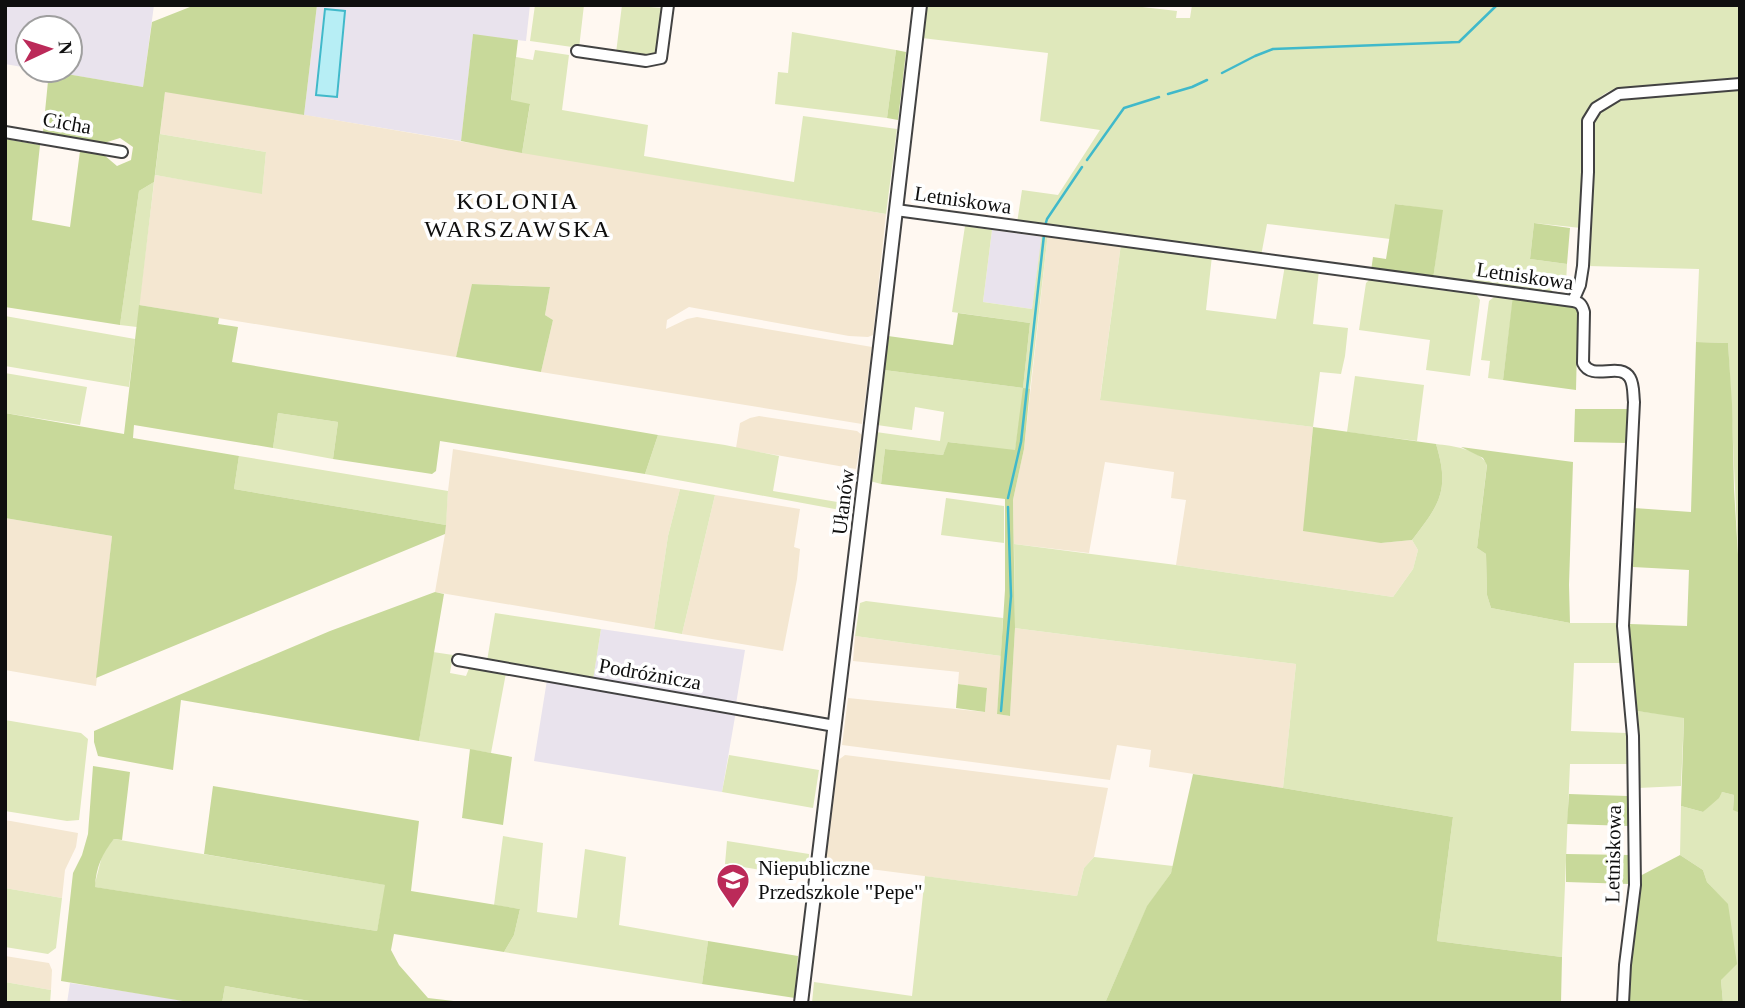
<svg xmlns="http://www.w3.org/2000/svg" width="1745" height="1008" font-family="'Times New Roman',serif">
	<style>
		.industrial { fill: #e9e3ed }
		.farmland { fill: #f4e7d1 }
		.green { fill: #dfe8bb }
		.forest { fill: #c8d99a }
		.water { fill: #b7eef5; stroke: #40b9ca; stroke-width: 2 }
		.lines { fill: none; stroke-linecap: round; stroke-linejoin: round }
		.stream { stroke: #40b9ca; stroke-width: 2.5 }
		.minor-casing { stroke: #424242; stroke-width: 14 }
		.tertiary-casing { stroke: #424242; stroke-width: 16 }
		.minor { stroke: #fff; stroke-width: 10 }
		.tertiary { stroke: #fff; stroke-width: 12 }
		.labels { text-anchor: middle; dominant-baseline: central; stroke-width: 7; stroke-linejoin: round; paint-order: stroke }
		.street-label { font-size: 21px; fill: #0f0f0f; stroke: #fff }
		.poi-label { font-size: 21px; fill: #0f0f0f; stroke: #fff; text-anchor: start }
		.quarter-label { font-size: 24px; letter-spacing: 2px; fill: #0f0f0f; stroke: #fff }
	</style>
	<rect width="100%" height="100%" fill="#fff8f1"/>
	<path class="industrial" d="M5,5h149l-11,82 -101,-17h28v-42h-42v40l-23,-4z
		M317,5h213l-4,36 -53,-6 -12,106 -157,-26z
		M992,230l50,7 -10,72 -49,-7z
		M601,629l144,21 -9,54 -143,-24z
		M547,680l189,31 -14,81 -188,-31z
		M70,983l119,18v2h-122z"/>
	<path class="farmland" d="M165,91l721,123 -13,121 -5,2 -19,-1 -160,-29 -22,13 -1,9 21,-10 10,-2 175,30 -10,77 -321,-52 12,-52 -8,-5 5,-28 -77,-3 -17,73 -317,-52 16,-130 107,18 4,-41 -106,-18z
		M1048,233l73,11 -21,155 213,28 -3,29 71,87 31,-3 6,10 -5,19 -20,28 -217,-32 10,-65 -15,-2 3,-26 -69,-10 -16,91 -75,-9 -1,-44 11,-51z
		M759,416l98,15 5,4 -6,34 -120,-21 4,-25 10,-5z
		M453,449l227,40 -12,47 -14,93 -219,-37 10,-58 3,-43z
		M715,495l85,14 -6,38 6,2 -3,30 -14,72 -101,-17z
		M5,518l107,18 -16,150 -91,-16z
		M1015,628l281,36 -13,124 -134,-21 2,-17 -34,-5 -7,35 -268,-35 6,-47 137,14 2,-23 -29,-5 1,-12 -106,-11 2,-25 146,20 -4,58 13,2z
		M845,755l263,33 -14,69 -10,11 -7,28 -253,-33 13,-102z
		M5,820l73,13 -2,14 -11,23 -3,28 -57,-10z
		M5,956l44,7 3,7 -1,20 -46,-8z"/>
	<path class="green" d="M535,5h49l-5,43 -49,-7z
		M622,5l41,3 -6,45 -5,4 -36,-4z
		M927,5h198l52,6 -1,7h14l2,-13h548v72l-125,12c-15,5 -22,14 -30,26l-4,113 -47,-5 -4,36 37,5 -1,20 -6,4h-8v7l-119,-16 9,-68 -46,-7 -6,35 -123,-15 -6,32 -244,-33 5,-33 36,5 42,-65 -60,-9 8,-68 -126,-15z
		M792,32l104,18 -9,68 -112,-14 3,-32 10,1z
		M535,50l34,5 -7,55 86,15 -4,31 150,26 9,-66 94,13 -11,85 -364,-61 8,-48 -19,-4 5,-44 17,3z
		M1740,89v498c-5,-81 -7,-163 -12,-244l-32,-1 3,-73 -111,-3 6,-95v-45l3,-10 11,-11 12,-4 86,-10z
		M160,134l106,18 -4,42 -107,-19z
		M154,182l-17,145 -17,-2 19,-134z
		M965,226l27,4 -9,72 49,7 10,-76h6l-18,156h-6l-9,62 -66,-9 -6,13 -58,-6 -4,35 -11,-3 6,-49 64,9 4,-29 -29,-5 -3,23 -35,-5 7,-55 139,18 7,-65 -78,-11z
		M1121,244l91,12 -6,54 70,9 9,-54 34,5 -6,54 35,4 -3,28 -4,18 -21,-2 -7,55 -213,-27z
		M1371,278l67,8v4l38,4 4,6 -10,76 -44,-6 4,-30 -71,-10 7,-47z
		M1494,297l19,2 -10,81 -15,-2 2,-17 -9,-1 8,-59z
		M5,316l130,23 -6,48 -124,-21z
		M5,373l82,14 -7,38 -75,-12z
		M1355,376l69,9 -7,56 -70,-9z
		M278,413l60,9 -5,37 -60,-11z
		M658,435l67,10 54,11 -6,35 76,13 3,-2 -1,10 -206,-38z
		M1436,444c17,2 42,5 51,20l-10,84 9,6 1,41 4,13 79,15h48l3,40h-47l-3,68 55,2 1,31h-57l-8,193 -125,-16 16,-124 -170,-29 13,-124 -281,-36 -1,-84 162,21 217,32 20,-28 5,-19 -6,-10c28,-36 38,-50 24,-96z
		M239,456l209,35 -2,34 -212,-36z
		M680,489l35,6 -33,139 -28,-5 14,-93z
		M946,498l58,8v37l-63,-8z
		M866,601l137,17 -2,38 -146,-20 5,-33z
		M495,613l106,16 -8,51 -106,-19z
		M433,652l20,3 -3,18 16,3 4,-10 36,7 -15,80 -72,-12z
		M1637,711l47,6 -3,69 -43,2z
		M5,720l76,13 7,6 -9,81 -12,1 -62,-10z
		M729,755l90,15 -6,38 -91,-16z
		M1722,792l12,3 -1,14 7,4v190h-17l-2,-23 7,-75 -21,-23 -4,-12 -23,-15 1,-49 22,6z
		M503,836l40,7 -6,69 40,6 8,-69 41,8 -7,68 89,16 -6,43 -198,-32 10,-17 6,-26 -26,-4z
		M114,839l272,46 -9,46 -283,-44 9,-35z
		M727,841l82,13 -1,24 -83,-14z
		M1094,857l79,9 -2,7 -24,34 -42,96h-293l2,-21 98,14 13,-120 152,20 7,-28z
		M5,888l57,10 -6,50 -8,6 -43,-7z
		M5,982l46,8 -1,13h-45z
		M225,986l96,17h-99z"/>
	<path class="forest" d="M195,5h122l-13,110 -139,-23 -11,90 -15,9 -19,134 -115,-18v-168l35,6 -8,75 38,7 10,-76 24,4 13,11 14,-6 2,-13 -13,-9 -16,5 -61,-11 6,-61 94,16 9,-65z
		M473,34l45,6 -7,60 19,4 -8,49 -61,-12z
		M896,50l10,2 -8,68 -11,-2z
		M1395,204l48,6 -10,69 -62,-8 2,-14 13,2z
		M1534,223l36,5 -3,36 -37,-5z
		M472,284l78,3 -5,28 8,5 -12,52 -85,-15z
		M1513,295l65,9 -2,86 -73,-10z
		M139,305l80,13 -1,6 20,3 -6,35 426,73 -13,39 -205,-33 -4,30 -4,3 -99,-15 5,-37 -60,-9 -5,35 -139,-23 -1,13 106,18 -5,33 212,36 -1,9 -349,144 16,-142 -107,-18v-105l119,21z
		M958,313l72,10 -7,65 7,1 -6,60 -11,51 2,128 -5,88 -13,-2 8,-124v-91l-124,-15 4,-35 58,6 5,-13 67,8 8,-62 -139,-18 4,-34 65,9z
		M1696,342l32,1 4,61 2,85 6,98v226l-7,-3 1,-15 -12,-3 -3,6 -16,14 -22,-6 3,-88 -47,-7 -9,-80 2,-7 57,2 2,-56 -56,-3 1,-59 57,4z
		M1575,409h53l-1,34 -53,-1z
		M1313,427l123,17c14,46 4,60 -24,96l-31,3 -78,-12z
		M1461,447l112,15 -4,123 1,38 -79,-15 -4,-13 -1,-41 -9,-6 10,-83 -4,-7z
		M435,592l9,2 -25,147 -238,-41 -8,70 -75,-14 -4,-14v-11l236,-100z
		M958,684l29,4 -2,24 -29,-4z
		M470,749l42,8 -9,68 -41,-7z
		M93,766l37,6 -8,68 -8,-1c-12,15 -18,28 -19,48l282,44 8,-46 -181,-31 9,-68 206,35 -8,70 109,18 -6,26 -10,17 -110,-18 -3,16 8,15 29,33 43,5h-150l-96,-17 -3,17h-27l-134,-22 12,-108 9,-18 6,-21z
		M1193,774l90,14 170,29 -16,124 125,16 -1,46h-456l42,-97 24,-33z
		M1569,794l58,2 2,30 -62,-2z
		M1566,854l63,1v29l-63,-2z
		M1680,855l23,15 4,12 21,22 9,60 -16,16 2,23h-93v-48l10,-79z
		M708,941l90,15 -3,42 -93,-14z"/>
	<path class="water" d="M325,9l20,2 -8,86 -21,-2z"/>
	<g class="lines">
		<path class="stream" d="M1222,73l33,-17 18,-7 186,-7 38,-37
			M1168,94l24,-7 15,-7
			M1087,160l37,-52 35,-11
			M1045,226l2,-7 35,-52
			M1008,498l13,-56 23,-207
			M1001,711l10,-115 -3,-89"/>
		<defs>
			<path id="minor" d="M577,51l69,10 15,-3 7,-53
				M5,132l117,20
				M896,210l677,91c7,1 9,4 11,11l-1,51c9,19 37,-2 47,15 4,7 3,16 4,24l-11,224 10,110 2,149 -10,80 -2,38
				M1573,301l7,-16 3,-19 5,-94v-51l8,-13 23,-14 121,-10
				M458,660l377,66"/>
			<path id="tertiary" d="M801,1003l63,-520 56,-478"/>
		</defs>
		<use href="#minor" class="minor-casing"/>
		<use href="#tertiary" class="tertiary-casing"/>
		<use href="#minor" class="minor"/>
		<use href="#tertiary" class="tertiary"/>
	</g>
	<defs>
		<symbol id="school-pin" viewBox="-11 -11 22 30"><path d="M0 17L-7.5 6A9.5 9.5 0 1 1 7.5 6Z" fill="#bb2a59" stroke="#fff"/><path d="M0-5L7-2L0 1L-7-2ZM-4 1L0 2.5L4 1V4Q0 6-4 4Z" fill="#fff"/></symbol>
	</defs>
	<g fill-rule="evenodd">
		<use href="#school-pin" x="714" y="861" width="38" height="52"/>
	</g>
	<g class="labels">
		<g class="street-label">
			<text transform="translate(67 123) rotate(10)">Cicha</text>
			<text transform="translate(963 200) rotate(8)">Letniskowa</text>
			<text transform="translate(1525 276) rotate(8)">Letniskowa</text>
			<text transform="translate(843 502) rotate(-83)">Ułanów</text>
			<text transform="translate(650 674) rotate(10)">Podróżnicza</text>
			<text transform="translate(1613 854) rotate(-89)">Letniskowa</text>
		</g>
		<g class="poi-label">
			<text x="758" y="868">Niepubliczne<tspan x="758" dy="24">Przedszkole "Pepe"</tspan></text>
		</g>
		<g class="quarter-label">
			<text x="518" y="201">KOLONIA<tspan x="518" dy="28">WARSZAWSKA</tspan></text>
		</g>
	</g>
	<rect width="1745" height="1008" fill="none" stroke="#0f0f0f" stroke-width="14"/>
	<g transform="translate(49 49) rotate(86)"><circle r="33" fill="#ffffff" stroke="#9f9f9f" stroke-width="2"/>
	<path d="M0-5L12 26L0 18L-12 26Z" fill="#bb2a59"/>
	<text y="-10" font-size="19" font-weight="bold" text-anchor="middle" fill="#0f0f0f">N</text>
	</g>
</svg>
